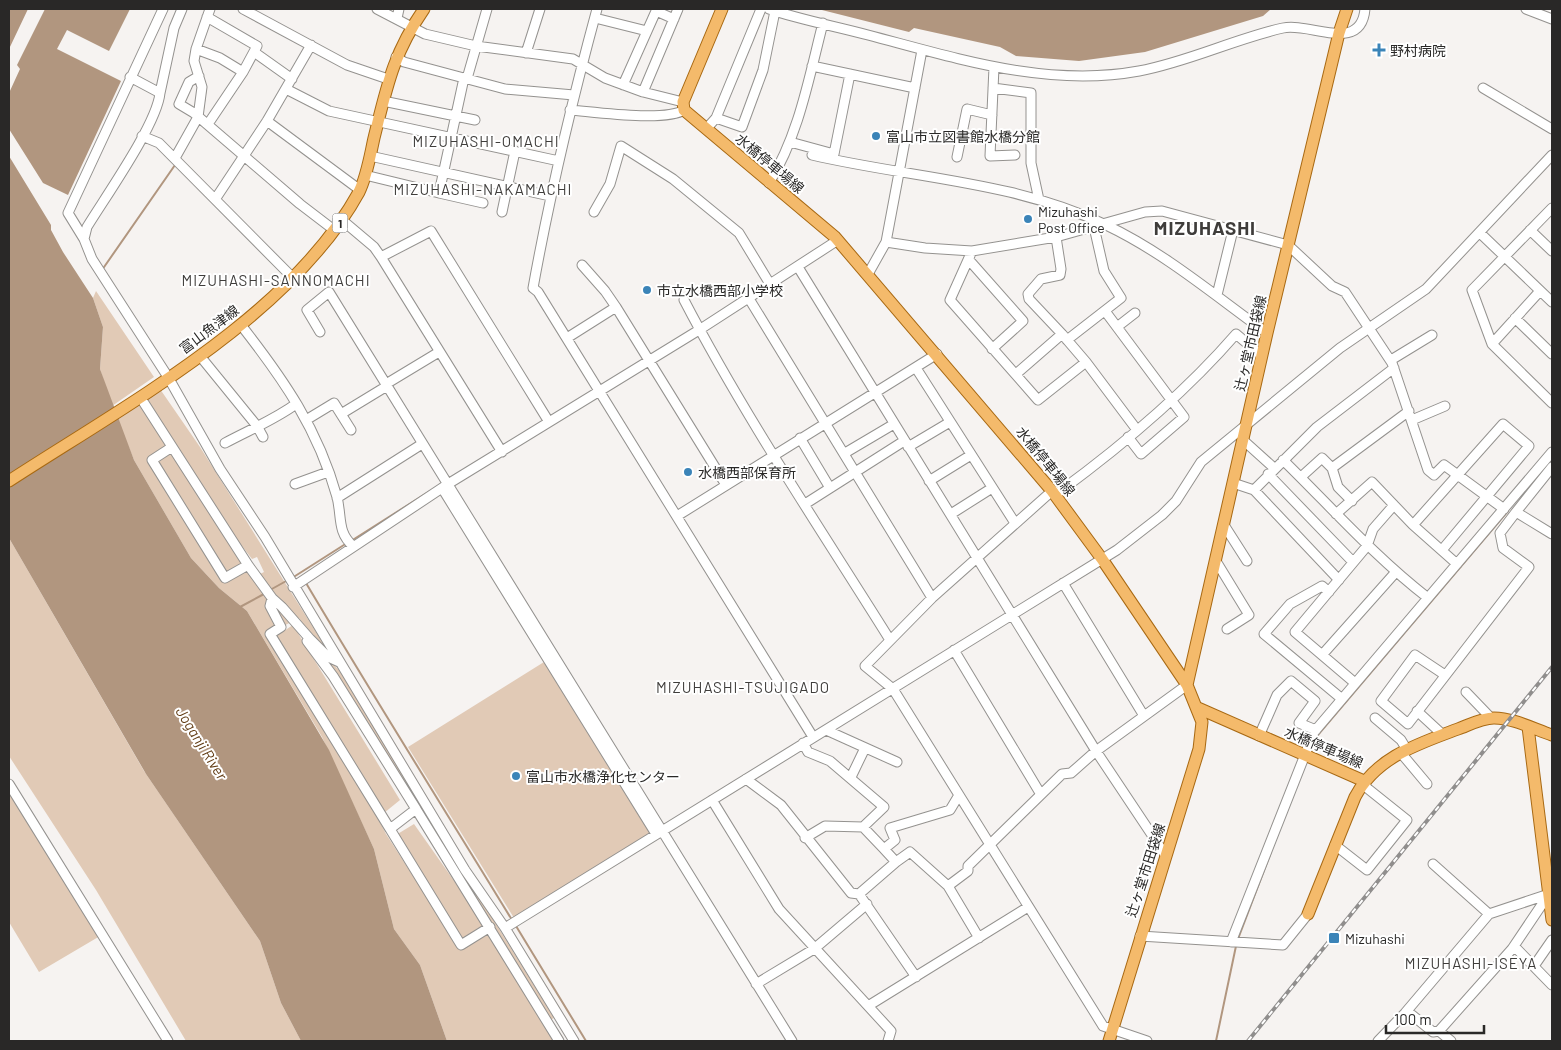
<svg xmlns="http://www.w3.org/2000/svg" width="1561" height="1050" font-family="Barlow,'Noto Sans JP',sans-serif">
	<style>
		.green { fill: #e1cab6 }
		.water { fill: #b1967f }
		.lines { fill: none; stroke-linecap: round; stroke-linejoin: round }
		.stream { stroke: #b1967f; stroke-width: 2 }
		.minor-casing { stroke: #94928f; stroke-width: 11 }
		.major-casing { stroke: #a86913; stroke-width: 13 }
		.minor { stroke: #fff; stroke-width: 9 }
		.major { stroke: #f4ba6b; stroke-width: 11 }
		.rail-casing { stroke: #908e8d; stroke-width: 4 }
		.rail { stroke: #fff; stroke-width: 2; stroke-dasharray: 5.5; stroke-linecap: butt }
		.poi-dot { fill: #3b84b8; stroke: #fff; stroke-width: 2 }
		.labels { text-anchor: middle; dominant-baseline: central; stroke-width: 4; stroke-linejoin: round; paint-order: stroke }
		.shield { fill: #fff; stroke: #696868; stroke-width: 1 }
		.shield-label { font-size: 12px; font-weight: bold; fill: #292827 }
		.poi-label { font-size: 14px; fill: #292827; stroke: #fff; text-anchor: start }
		.street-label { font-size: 14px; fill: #292827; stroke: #fff }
		.neighbourhood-label { font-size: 15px; letter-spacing: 1px; fill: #3f3d3b; stroke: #fff }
		.water-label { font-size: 15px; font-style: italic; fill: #623c14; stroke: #fff }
		.district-label { font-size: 19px; font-weight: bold; letter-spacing: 1px; fill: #3f3d3b; stroke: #fff }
	</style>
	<rect width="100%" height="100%" fill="#f6f3f1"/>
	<path class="green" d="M96,291l58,86 -42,29 -12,-37 3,-42 -10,-29z
		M160,389l40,58 131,209 -15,-15 -17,-23 -31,16 103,171 15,29 74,115 28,-17 68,109h-109l-27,-76 -26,-36 -20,-80 -52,-112 -75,-126 -28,-23 -28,-30 -57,-98 -18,-44 22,-13 30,42 -19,15 76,123 23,-13 6,7 10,-5 -7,-15 -5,2 -24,-31 -27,-40 -55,-90z
		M172,450l70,113 -17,11 -70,-112z
		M9,538l135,233 116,170 21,62 20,38h-115l-90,-151 -87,-134z
		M293,625l107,175 -16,13 -108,-177z
		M316,648l23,22 215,348 -4,2z
		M544,662l106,172 -136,84 -106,-171z
		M9,791l91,145 -61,36 -30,-50z
		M414,824l72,102 -24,13 -66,-104z"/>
	<path class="water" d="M9,9h19l-19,40z
		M45,9h85l-21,42 -42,-21 -10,19 64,32 -53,114 -25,-12 -34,-54v-36l11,-24 -3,-4z
		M818,9h453l-8,7 -118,36 -66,9 -63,-5 -16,-9 -86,-19 -5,4z
		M9,156l42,69v5l12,22 30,46 10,29 -3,42 34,91 57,98 28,30 28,23 82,139 45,99 20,80 26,36 27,76h-146l-20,-38 -21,-62 -114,-167 -137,-236z"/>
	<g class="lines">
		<path class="stream" d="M202,117l4,-30
			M102,270l73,-105
			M351,541l79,-50
			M292,578l55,-35
			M306,583c67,113 137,224 206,337
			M270,590l18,-10
			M240,607l24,-13
			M1313,745l4,-9 191,-225
			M516,926l70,115
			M1238,939l33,-87
			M1216,1041l20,-95"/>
		<defs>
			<path id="minor" d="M163,9l-95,204 16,26 8,20 76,118 52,92 45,68 200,333 40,58 69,113
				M243,9l104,56 41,14
				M377,9l48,25 51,12 97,13 32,19 38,14 40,10
				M597,9c-25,92 -47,185 -64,279l5,4 275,445
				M769,9c32,11 66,17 99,26 88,23 179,53 271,36 49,-9 95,-32 144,-43 27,-6 78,26 82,-19
				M1526,9l26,10
				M207,17l50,29 -14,26 -35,52
				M397,18l2,-9
				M595,18l52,13
				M196,49l24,9 23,14
				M254,52l38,27
				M526,53l14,-44
				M396,57l8,5 101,27 69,6
				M812,66l103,22
				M994,67l-4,89 25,-1
				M199,76l-10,6 -10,22 15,9 106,91 34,26
				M623,85l33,-74 18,8
				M993,88l38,5v70l8,37
				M1483,88l69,41
				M286,89l43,22 230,50
				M643,92l35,-83
				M160,93l14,-65 8,-19
				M383,101l92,19
				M570,110c25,2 95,12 114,0
				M716,118l45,-109
				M267,121l93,69
				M707,128l9,-10 26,9 21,-57 12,-59
				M142,136l17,7 133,134
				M790,142l44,12 16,-80
				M812,155c98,23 202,26 294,70 59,28 108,70 161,108
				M370,156l180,40
				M957,157l10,-48 25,6
				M175,158l23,-41 4,-30 -8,-26 2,-12 14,-40
				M365,175l74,18 25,-115 4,-3 19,-66
				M769,183c30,-48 40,-106 54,-160
				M439,193l44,10
				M216,198l51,-77 44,-76
				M1552,208l-80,82 20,54 60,59
				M502,212l13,-61
				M594,212l16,-28 11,-38 52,33 66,54 31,51
				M342,220l32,27 7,10 121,195
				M1530,230l22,21
				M1480,233l72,69
				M1056,237l5,32 -1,6 -19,4 -13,15 1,5 33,35
				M84,239l3,-12c19,-31 70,-103 73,-134l-30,-16
				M886,242l39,6 47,3 84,-14 89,-25 17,-1 126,34 44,41 13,6 47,71 36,107 6,5 10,-10 60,44
				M972,251l-22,49 88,100 48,-38
				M381,257l50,-26 118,191
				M969,260l54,61 -31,28
				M798,267l298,484 70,105
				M868,274l18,-32 36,-192
				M1217,295l16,-65
				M748,297l184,301
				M684,300c61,117 136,228 206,340
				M616,307l110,178
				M1105,311l79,106 -43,37 -13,-17
				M1515,318l37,36
				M241,325c43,55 77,104 96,172 5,20 0,35 16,49
				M1117,327l18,-14
				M320,332l-13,-22 22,-18 463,749
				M567,338l49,-31 -11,-16 -23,-26
				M1067,340l54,-42 -17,-27 -10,-44
				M1492,344l48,-53
				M200,356l57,70 6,11
				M1391,360l41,-25
				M916,368l99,155
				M1016,374l46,-40 24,28 51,68
				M386,384l53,-32
				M144,403l104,162 -23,13 -73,-118 20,-13
				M341,414l46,-28
				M306,420l28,-17 17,27
				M1412,420l33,-14
				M800,438l30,50
				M1243,440l31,28
				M225,443c24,-13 49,-23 71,-39
				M908,447l42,-25
				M845,453l49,-29
				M1283,460c48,47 92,97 145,138
				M1552,467l-36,45 36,22
				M1332,468l6,19 14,14
				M1268,474l85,88
				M1301,477l21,-19 10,10 77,-57
				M929,481l42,-26
				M1233,483l21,7 85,90
				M295,484l33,-12
				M442,488l214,346
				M1254,490l63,-63 77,-59
				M337,498l85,-54
				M805,504l99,-63
				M951,514l41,-26
				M1336,514l36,-32 41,43
				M677,516l260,-162
				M1224,525l23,36
				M1442,550l87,-104 -26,-22 -90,101 44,39
				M1216,561l33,54 -22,14
				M248,565l24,33 -2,8 11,21 -11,7 120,195 26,-20 -83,-133 -26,-35 3,-2 18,18 11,5
				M1063,583l81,133
				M293,587l155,-103 251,-154 139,-90
				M1329,592l-7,-6 -32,18 -26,30 78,65
				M272,598l10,9 28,32
				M954,650l86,143
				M1322,655l73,-82
				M1445,675l-30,-20 -34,46 27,23 121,-157 -26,-19 -3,-15 16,-21
				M1355,683l-60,-51 72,-86 6,-17 21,-24
				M1466,692l25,26
				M1417,711l26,24
				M1375,718l26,22 6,10
				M826,730l71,32
				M1259,736l18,-41 14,-14 24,20 -16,22 17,7
				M803,743l5,9 22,9 54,46 -21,20
				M1401,753l26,31
				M851,777l14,-29
				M746,779l35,26 70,88 8,1 57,83
				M9,784l159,257
				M712,800l67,109 112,122 -3,10
				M416,809l143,232
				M390,829l71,116 29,-18
				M805,838l20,-12 38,1 21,22 11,-9 -5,-12 60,-18 9,-15
				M1335,845l32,25 40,-50 -40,-32 -3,-7
				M896,862l14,-10 38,34 20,-15v-5l94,-92 9,-1 25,-22 91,-66
				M948,886l31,52
				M859,894l37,-32 -12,-13
				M1489,914l60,-20
				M505,928l612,-378 45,-35 14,-14 25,-39 139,-114 86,-59 126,-134
				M1140,936l143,9 25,-31
				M1231,942l83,-210 238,-280
				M1514,946l38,39
				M1534,966l18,-26
				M756,984l58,-35 53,-45
				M868,1006l160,-99
				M1405,1013l7,2 21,17 6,-1 73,-82 37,-55
				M1439,1031l12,10
				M1147,1041l-44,-15 -210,-337 -28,-23 67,-68 120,-107 7,1c64,-47 125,-98 177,-158l26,22
				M1378,1041l27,-28 84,-99 -56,-50"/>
			<path id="major" d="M722,9l-39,93 1,8 151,127 217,254 50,68 85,126 15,37 -3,27 -90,292
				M9,481c115,-75 282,-165 350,-289 8,-16 11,-36 15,-54 13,-52 19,-84 50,-129
				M1187,685l80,-352 72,-300 8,-24
				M1198,708l166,73
				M1528,727l24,193
				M1308,914l47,-117c21,-40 63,-53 103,-68 11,-4 24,-11 36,-11 19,0 40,11 58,17"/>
		</defs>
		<use href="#minor" class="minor-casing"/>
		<use href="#major" class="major-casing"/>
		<use href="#minor" class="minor"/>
		<use href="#major" class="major"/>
		<defs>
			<path id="rail" d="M1248,1041l304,-374"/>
		</defs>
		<use href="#rail" class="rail-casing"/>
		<use href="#rail" class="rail"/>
	</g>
	<g class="poi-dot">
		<path d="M1376.5 42.5h5v5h5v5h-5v5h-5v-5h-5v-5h5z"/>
		<circle cx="876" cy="136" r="5"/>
		<circle cx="1028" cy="219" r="5"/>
		<circle cx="647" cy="290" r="5"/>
		<circle cx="688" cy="472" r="5"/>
		<circle cx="516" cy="776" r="5"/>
		<rect x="1328" y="932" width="12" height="12" rx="2.5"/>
	</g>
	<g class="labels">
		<rect class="shield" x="332.5" y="213.5" width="15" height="19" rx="4"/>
		<g class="shield-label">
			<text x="340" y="223">1</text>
		</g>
		<g class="poi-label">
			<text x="1390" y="50">野村病院</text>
			<text x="886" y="136">富山市立図書館水橋分館</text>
			<text x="1038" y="211">Mizuhashi<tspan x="1038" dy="16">Post Office</tspan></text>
			<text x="657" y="290">市立水橋西部小学校</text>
			<text x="698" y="472">水橋西部保育所</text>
			<text x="526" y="776">富山市水橋浄化センター</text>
			<text x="1345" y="938">Mizuhashi</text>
		</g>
		<g class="street-label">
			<text transform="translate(770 163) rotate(40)">水橋停車場線</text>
			<text transform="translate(209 329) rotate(-37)">富山魚津線</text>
			<text transform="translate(1250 343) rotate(-77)">辻ヶ堂市田袋線</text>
			<text transform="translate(1046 461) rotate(51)">水橋停車場線</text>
			<text transform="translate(1324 747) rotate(23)">水橋停車場線</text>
			<text transform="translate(1145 870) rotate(-72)">辻ヶ堂市田袋線</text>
		</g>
		<g class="neighbourhood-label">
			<text x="486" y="141">MIZUHASHI-OMACHI</text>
			<text x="483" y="189">MIZUHASHI-NAKAMACHI</text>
			<text x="276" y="280">MIZUHASHI-SANNOMACHI</text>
			<text x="743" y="687">MIZUHASHI-TSUJIGADO</text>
			<text x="1471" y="963">MIZUHASHI-ISEYA</text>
		</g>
		<g class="water-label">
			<text transform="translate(202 743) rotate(58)">Joganji River</text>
		</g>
		<g class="district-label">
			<text x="1205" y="227">MIZUHASHI</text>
		</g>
	</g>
	<rect width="1561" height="1050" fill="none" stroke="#292827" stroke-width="20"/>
	<path d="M1386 1025v8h98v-8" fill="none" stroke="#292827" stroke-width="2.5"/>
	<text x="1394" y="1025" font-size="15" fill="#292827" stroke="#ffffff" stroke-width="4" paint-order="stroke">100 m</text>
</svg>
